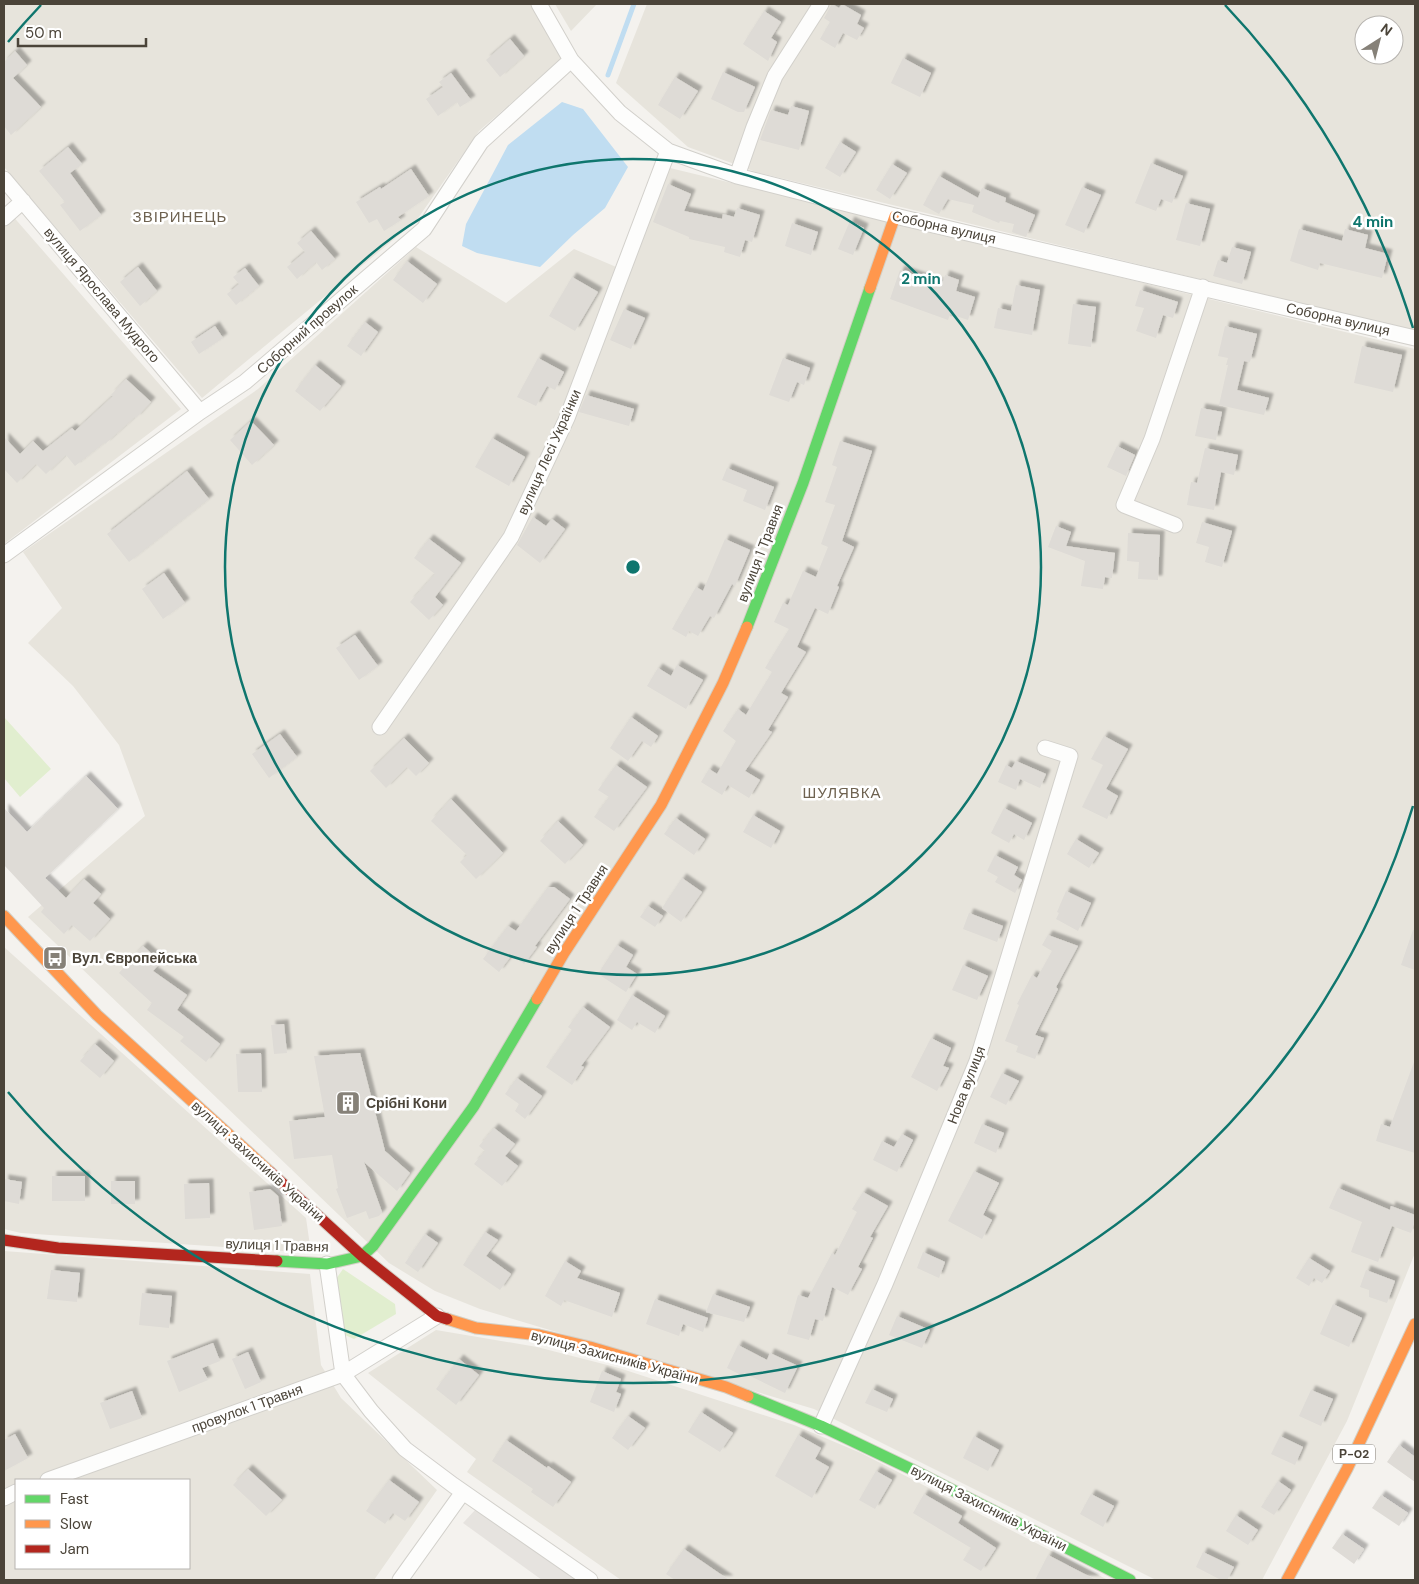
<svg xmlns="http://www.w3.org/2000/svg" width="1419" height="1584" font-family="'DM Sans',sans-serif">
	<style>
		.residential { fill: #e7e4dc; fill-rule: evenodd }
		.green { fill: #e1eecf }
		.parking { fill: #e6e3df }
		.water { fill: #c0ddf1 }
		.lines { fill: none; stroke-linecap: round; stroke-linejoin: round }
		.stream { stroke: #c0ddf1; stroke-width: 5 }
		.building { fill: #dedbd6; filter: url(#shadow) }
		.street-casing { stroke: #d2d0cb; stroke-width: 17 }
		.fast-casing { stroke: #d3cfc5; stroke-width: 13 }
		.slow-casing { stroke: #d3cfc5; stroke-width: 13 }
		.jam-casing { stroke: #d3cfc5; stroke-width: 13 }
		.street { stroke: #fdfdfc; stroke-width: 15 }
		.fast { stroke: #63d668; stroke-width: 11 }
		.slow { stroke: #ff974d; stroke-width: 11 }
		.jam { stroke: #b3261e; stroke-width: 11 }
		.ring { fill: none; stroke: #0f766e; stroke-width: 2.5 }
		.labels { text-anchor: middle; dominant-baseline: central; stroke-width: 5; stroke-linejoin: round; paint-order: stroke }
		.shield { fill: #fff; stroke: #817c74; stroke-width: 1 }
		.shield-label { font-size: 12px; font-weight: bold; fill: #4b4439 }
		.street-label { font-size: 14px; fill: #4b4439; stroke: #fff }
		.poi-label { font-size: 14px; font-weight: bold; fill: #4b4439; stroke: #fff; text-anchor: start }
		.neighbourhood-label { font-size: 15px; letter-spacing: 1px; fill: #6e6250; stroke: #fff }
		.centre { fill: #0f766e; stroke: #fff; stroke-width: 2.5 }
		.ring-label { font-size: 15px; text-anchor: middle; font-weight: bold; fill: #0f766e; stroke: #fff; stroke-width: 5; stroke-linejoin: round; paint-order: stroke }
	</style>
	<defs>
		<filter id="shadow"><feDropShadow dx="4.5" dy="-4.5" stdDeviation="1" flood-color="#0004"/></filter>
	</defs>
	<rect width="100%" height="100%" fill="#f4f2ee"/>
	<path class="residential" d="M4,4h527l31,55 -83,72 -63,90 -214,177 -198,-231z
		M555,4h42l-26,27z
		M647,4h768v327l-659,-159 -68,-25 -72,-64zM1364,25h30v30h-30z
		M670,168l745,181v904l-68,168 -85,159h-106l-342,-171 -334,-100 -45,-18 -46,-28 -361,-346 117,-101 -26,-71 -46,-59 -45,-43 34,-35 -39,-56 235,-163 158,-142 90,56 68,-54 54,23z
		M4,206l177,203 -177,135z
		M4,947l302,271 5,35 -290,-20 -17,-4z
		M4,1251l306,23 11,91 20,33 96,92 -63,90h-370zM16,1480h173v88h-173z
		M436,1330l101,17 82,21 175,57 67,28 247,127h-487l-154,-108 9,-13 -108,-86z"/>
	<path class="green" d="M4,717l47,52 -31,28 -16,-19z
		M343,1269l52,35 1,10 -42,25 -9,-4 -9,-56z"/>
	<path class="parking" d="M477,1508l99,72h-34l-79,-57z"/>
	<path class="water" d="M562,102l21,7 45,58 -23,41 -32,27 -33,32 -63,-14 -15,-7 4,-22 42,-79z"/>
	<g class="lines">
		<path class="stream" d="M608,75l26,-71"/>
	</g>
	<path class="building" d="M832,4l7,4 3,-4 19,11 -4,9 7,4 -7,12 -14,-7 -8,15 -15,-9 10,-17 -6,-4z
		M764,11l17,11 -10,16 6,4 -9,19 -25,-17z
		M510,39l14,17 -24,21 -14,-17z
		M15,51l12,14 -14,13 28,29 -30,28 -7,-9v-64z
		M903,58l28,15 -11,24 -29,-14z
		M723,72l32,15 -11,25h-6l-27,-13z
		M451,73l20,27 -11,7 -3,-5 -19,14 -12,-17 17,-12 -4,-5z
		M675,77l23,14 -18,28 -22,-14z
		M791,106l18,5 -10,39 -39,-10 11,-30 17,5z
		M840,142l16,10 -16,25 -15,-9z
		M68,147l14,17 -12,9 31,42 -21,16 -20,-26 5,-3 -26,-31z
		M1151,163l32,13 -11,27 -11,-4 -5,12 -21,-8z
		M892,164l15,9 -17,26 -14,-9z
		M411,169l18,27 -31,21 3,3 -17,11 -7,-12 -8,4 -13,-21 24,-15 1,2z
		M939,176l39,22 4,-10 24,10 -1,4 30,13 -9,22 -14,-5 2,-8 -14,-3 -1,2 -27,-11 2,-7 -26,-6 -9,15 -16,-9z
		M668,184l23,10 -7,17 38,8 1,-5 11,3 3,-9 23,7 -8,27 -7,-2 -5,17 -16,-5 1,-5 -36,-8v-2l-36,-15z
		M1082,187l19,8 -17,38 -19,-8z
		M1186,203l24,6 -10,37 -24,-6z
		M850,221l14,7 -11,27 -15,-6z
		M792,223l26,9 -7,23 -26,-9z
		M1299,229l43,12 3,-12 23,6 -3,13 23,6 -6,24 -62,-15 -2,7 -28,-9z
		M311,231l24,28 -13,11 -6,-8 -19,17 -10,-12 18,-15 -8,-9z
		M1232,247l19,5 -9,32 -29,-8 5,-16 9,3z
		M407,261l30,23 -14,19 -30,-23z
		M138,267l19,24 -17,15 -20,-24z
		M245,268l14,18 -23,19 -9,-11 12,-10 -6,-7z
		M900,270l42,14 3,-9 14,5 -3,11 19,6 -7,23 -18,-6 -2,6 -58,-21z
		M572,277l26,15 -23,39 -26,-15z
		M1016,285l24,5 -8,45 -38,-7 4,-20 13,3z
		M1140,290l38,12 -5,16 -10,-3 -7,23 -20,-7 8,-23 -9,-2z
		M1073,304l23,3 -5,40 -23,-3z
		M624,309l21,9 -14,31 -21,-9z
		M365,322l13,10 -17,24 -14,-10z
		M215,326l8,12 -24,16 -8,-12z
		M1225,326l32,8 -7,28 -6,-1 -7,29 32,8 -5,17 -45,-10 9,-40h-2l2,-7 -10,-2z
		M1362,346l40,9 -9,37 -39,-9z
		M538,358l26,14 -9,18 -8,-4 -11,20 -19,-9z
		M783,358l27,10 -6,17 -7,-3 -8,20 -20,-7z
		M315,365l26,21 -21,25 -25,-20z
		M126,379l25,23 -15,16 -1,-1 -30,27 -1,-1 -29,23 -9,-11 -20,19 -10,-10 -19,19 -13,-14v-32l16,17 13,-13 10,10 29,-23 3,3 38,-35 -2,-1z
		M586,395l48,14 -5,17 -50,-14z
		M1201,408l21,4 -6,28 -21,-4z
		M251,421l23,24 -22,20 -22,-25z
		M492,438l33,19 -16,29 -34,-19z
		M840,441l32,10 -30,90 12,6 -17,39 2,1 -11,27 -13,-6 -18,39 9,5 -25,41 7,4 -20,33 4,2 -27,39 15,9 -11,18 -21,-13 -6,10 -21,-13 8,-13 8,5 19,-33 -13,-10 15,-22 8,6 26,-43 -7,-4 24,-39 -15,-7 9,-19 5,2 15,-34 13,6 12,-30 -7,-3 14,-39 -10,-3 12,-35 -5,-2z
		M1117,446l18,9 -9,21 -19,-9z
		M1205,448l33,7 -4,20 -13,-3 -7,38 -27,-5 4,-23 6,1z
		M727,468l47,19 -9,23 -22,-9 4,-11 -25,-10z
		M187,471l22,28 -80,63 -22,-28z
		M533,517l13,9 6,-7 13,10 -25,34 -23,-18z
		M1202,522l30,9 -10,36 -17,-5 4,-15 -13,-4z
		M1056,526l15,6 -5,14 49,7 -3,25 -7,-1 -2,12 -22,-3 4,-25 -37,-14z
		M1128,533l32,2 -2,45 -20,-1 1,-17 -12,-1z
		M429,539l32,24 -26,34 8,8 -14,15 -19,-18 25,-28 -21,-16z
		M725,539l25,11 -15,36 -3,-2 -18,34 -4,-2 -12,20 -9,-5 -3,6 -14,-8 24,-42 7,4z
		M164,573l21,30 -22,16 -21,-30z
		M355,635l23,31 -19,14 -23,-32z
		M677,665l26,15 -17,29 -39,-23 11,-18 13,8z
		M631,717l27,19 -7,11 -9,-6 -14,20 -18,-13z
		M280,734l17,23 -28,21 -17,-24z
		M1104,736l24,13 -22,40 12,7 -11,23 -25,-12 21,-42 -12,-6z
		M404,738l25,25 -13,13 -9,-9 -21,21 -16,-17z
		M1016,761l30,13 -6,14 -20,-9 -4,11 -18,-8 8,-17 6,3z
		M616,765l31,22 -33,44 -20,-14 15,-20 -11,-7z
		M86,776l32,33 -73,69 21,20 18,-19 17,15 -8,9 17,16 -20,22 -18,-16 -8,9 -23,-22 3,-4 -40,-43v-57l23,24z
		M451,799l52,54 -27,26 -16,-17 7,-7 -36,-34z
		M1004,808l28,15 -8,17 -10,-6 -5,9 -18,-10z
		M753,815l27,16 -9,17 -28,-16z
		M676,818l29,21 -11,16 -30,-21z
		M558,821l25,24 -18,19 -25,-23z
		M1076,839l23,14 -10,15 -22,-14z
		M995,855l23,12 -4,8 8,5 -7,13 -20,-11 3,-5 -11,-6z
		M682,878l20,14 -21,30 -19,-14z
		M548,887h6l16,12 -35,47 2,1 -13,17 -12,-9 -13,17 -16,-13 25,-33 8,5z
		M1066,891l25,12 -13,28 -22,-12 3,-6 -2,-1z
		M648,906l15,10 -8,11 -15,-10z
		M969,913l34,13 -6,16 -34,-13z
		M1413,930h2v40l-14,-5z
		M1048,935l30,11 -22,41 2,2 -23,46 9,3 -9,21 -19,-7 2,-6 -13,-5 14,-36 -2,-1 15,-29 5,3 15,-27 -10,-6z
		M617,945l16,10 -7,12 11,7 -11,18 -28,-18z
		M143,946l18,16 -8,9 34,24 -10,15 43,34 -14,18 -26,-21 4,-4 -37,-27 5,-7 -33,-30z
		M963,965l25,11 -11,24 -25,-10z
		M632,995l33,21 -10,17 -18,-11 -5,8 -15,-10z
		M583,1007l27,20 -29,39 3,1 -12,18 -26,-18 26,-37 -4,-3z
		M284,1024l3,29 -13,1 -3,-29z
		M931,1038l20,10 -8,18 6,2 -12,23 -26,-14z
		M95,1044l19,17 -14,17 -20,-17z
		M261,1053l1,39h-24l-2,-38z
		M360,1053l25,98 25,22 -13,18 -33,-29 18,50 -3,4 -10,3 -3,-8 -19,7 -11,-29 2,-1 -6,-33 -38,4 -5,-38 36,-4 -11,-61z
		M1414,1062l1,1v90l-39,-12 5,-17 9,3z
		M1002,1073l17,8 -13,24 -16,-8z
		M517,1078l25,18 -17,23 -10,-8 4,-7 -14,-10z
		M982,1124l22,9 -8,20 -22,-10z
		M494,1128l21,16 -10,12 13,10 -16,20 -28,-22 11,-13 -6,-5z
		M902,1134l11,6 -16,32 -24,-12 9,-19 12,6z
		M974,1171l25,12 -16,32 9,5 -10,19 -34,-18z
		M52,1176h33v25h-33z
		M4,1179l18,3 -3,22 -15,-3z
		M111,1181h24v23h-24z
		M209,1183l1,35 -25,1 -1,-35z
		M1338,1188l52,22 1,-4 24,9v7l-4,11 -19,-7 -14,36 -27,-10 11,-30 -33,-14z
		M270,1189l8,7 4,30 -28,4 -5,-38z
		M863,1192l25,14 -18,31 3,1 -15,29 4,2 -14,26 -16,-8 -9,34 -8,-2 -6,21 -22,-6 11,-39 10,3 24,-45 3,2 22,-43 -5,-3z
		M485,1232l13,8 -12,16 25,18 -11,16 -37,-25z
		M425,1234l13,9 -20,29 -13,-9z
		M923,1252l22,10 -6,16 -22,-10z
		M1309,1258l21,13 -8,12 -8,-5 -5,8 -13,-8z
		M565,1261l16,10 -4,7 43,15 -8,24 -48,-17 -3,6 -16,-10z
		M51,1270l29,3 -3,29 -30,-3z
		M1366,1270l29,11 -8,22 -18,-6v-7l-9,-3z
		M142,1293l30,3 -3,32 -30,-3z
		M713,1294l37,13 -6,15 -38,-10z
		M655,1299l53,19 -5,14 -20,-8 -4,12 -33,-12z
		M1333,1304l29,14 -13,29 -29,-13z
		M897,1316l33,14 -8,18 -33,-13z
		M213,1343l7,18 -18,7 6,12 -29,12 -12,-31z
		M738,1345l29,15 3,-7 28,13 -13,27 -41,-20 -1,3 -16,-8z
		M248,1352l13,30 -16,7 -13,-30z
		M459,1359l20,16 -23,30 -20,-16z
		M602,1371l19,8 -5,13 5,2 -7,18 -24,-10z
		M872,1389l21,10 -6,13 -22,-9z
		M1311,1390l22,9 -12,27 -22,-10z
		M132,1391l10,27 -32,11 -10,-26z
		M701,1412l32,21 -13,19 -32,-20z
		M628,1416l17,12 -17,22 -16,-12z
		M15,1434l13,24 -24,13v-31z
		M798,1435l23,13 -6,11 14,8 -17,31 -37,-22z
		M974,1436l25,14 -11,21 -25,-13z
		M1280,1436l23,11 -8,18 -24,-11z
		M506,1440l41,28 1,-2 23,16 -18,25 -22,-15 2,-3 -41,-28z
		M1399,1445l16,12v25l-28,-20z
		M248,1469l34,31 -16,16 -33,-31z
		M876,1471l16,9 -17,29 -16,-9z
		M389,1480l30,22 -14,19 -12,-8 -8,11 -19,-13z
		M1278,1481l13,9 -17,25 -13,-8z
		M924,1494l38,22 -4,7 38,25 -15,23 -18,-11 8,-12 -58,-35z
		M1091,1494l23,12 -11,21 -23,-13z
		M1381,1495l27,18 -9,13 -27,-18z
		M1236,1515l22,15 -10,15 -22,-14z
		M1342,1534l22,15 -10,15 -22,-16z
		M684,1549l45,31h-54l-9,-6z
		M1203,1552l31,15 -7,13h-6l-25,-13z
		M1048,1555l48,25h-61z"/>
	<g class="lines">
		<defs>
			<path id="street" d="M539,4l32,56 49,53 48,38 69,25 158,40 520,122
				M737,176l17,-49 21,-51 46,-72
				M4,179l196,233
				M4,218l19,-17
				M1175,525l-51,-20 28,-66 51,-152
				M4,555l196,-143 45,-30 179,-153 57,-87 90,-82
				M380,727l131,-190 56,-119 101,-267
				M327,1264l16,110 28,37 34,38 48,36 137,95
				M821,1426l64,-142 92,-223 93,-305 -25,-8
				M48,1480l295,-106 94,-58
				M4,1498l12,-6
				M400,1580l63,-88"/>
			<path id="fast" d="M747,627l56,-144 67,-195
				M277,1261l50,3 35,-8 11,-10 101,-140 63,-107
				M748,1396l73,30 90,43 219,111"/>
			<path id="slow" d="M870,288l25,-72
				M4,916l93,99 173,157
				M537,999l27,-46 97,-148 62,-122 24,-56
				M447,1319l29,9 63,7 51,12 136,40 22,9
				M1287,1580l60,-111 68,-145"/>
			<path id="jam" d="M270,1172l92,84 75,60 10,3
				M4,1240l54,8 219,13"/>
		</defs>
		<use href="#street" class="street-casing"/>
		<use href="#fast" class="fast-casing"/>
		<use href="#slow" class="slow-casing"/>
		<use href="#jam" class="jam-casing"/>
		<use href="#street" class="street"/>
		<use href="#fast" class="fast"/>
		<use href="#slow" class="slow"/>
		<use href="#jam" class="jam"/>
	</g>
	<g class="ring">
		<circle cx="633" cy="567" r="408"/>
		<path d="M1413 806A816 816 0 0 1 8 1092M8 42A816 816 0 0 1 41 5M1225 5A816 816 0 0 1 1413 328"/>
	</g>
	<defs>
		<symbol id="bus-square" viewBox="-11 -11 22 22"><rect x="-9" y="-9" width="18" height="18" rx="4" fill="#868178" stroke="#fff"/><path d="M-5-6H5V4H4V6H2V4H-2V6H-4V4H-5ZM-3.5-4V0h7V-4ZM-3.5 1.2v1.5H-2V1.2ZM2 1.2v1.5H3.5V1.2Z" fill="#fff"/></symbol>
		<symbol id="building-square" viewBox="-11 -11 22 22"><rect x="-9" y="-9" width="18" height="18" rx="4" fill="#868178" stroke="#fff"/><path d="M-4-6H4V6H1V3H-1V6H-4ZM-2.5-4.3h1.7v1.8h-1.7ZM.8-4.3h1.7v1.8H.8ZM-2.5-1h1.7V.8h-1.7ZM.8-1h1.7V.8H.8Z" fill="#fff"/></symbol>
	</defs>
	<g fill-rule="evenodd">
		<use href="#bus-square" x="41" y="944" width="28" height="28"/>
		<use href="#building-square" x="334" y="1089" width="28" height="28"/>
	</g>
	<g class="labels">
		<rect class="shield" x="1333" y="1444.5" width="42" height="19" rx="4"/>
		<g class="shield-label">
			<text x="1354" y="1454">Р-02</text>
		</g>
		<g class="street-label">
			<text transform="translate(944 227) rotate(13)">Соборна вулиця</text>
			<text transform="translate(102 295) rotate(50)">вулиця Ярослава Мудрого</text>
			<text transform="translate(1338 319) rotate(13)">Соборна вулиця</text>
			<text transform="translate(307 329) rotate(-41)">Соборний провулок</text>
			<text transform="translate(549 452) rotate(-66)">вулиця Лесі Українки</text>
			<text transform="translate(760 553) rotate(-69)">вулиця 1 Травня</text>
			<text transform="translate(576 909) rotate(-57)">вулиця 1 Травня</text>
			<text transform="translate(966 1085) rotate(-69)">Нова вулиця</text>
			<text transform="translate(258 1161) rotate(42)">вулиця Захисників України</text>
			<text transform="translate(277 1245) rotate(2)">вулиця 1 Травня</text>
			<text transform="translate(615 1357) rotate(15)">вулиця Захисників України</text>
			<text transform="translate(247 1408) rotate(-20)">провулок 1 Травня</text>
			<text transform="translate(989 1508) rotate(27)">вулиця Захисників України</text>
		</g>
		<g class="poi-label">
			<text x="72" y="958">Вул. Європейська</text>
			<text x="366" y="1103">Срібні Кони</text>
		</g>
		<g class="neighbourhood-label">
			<text x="180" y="217">ЗВІРИНЕЦЬ</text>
			<text x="842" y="793">ШУЛЯВКА</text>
		</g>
	</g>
	<circle cx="633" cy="567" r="8" class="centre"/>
	<g class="ring-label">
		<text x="1373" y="227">4 min</text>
		<text x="921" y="284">2 min</text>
	</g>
	<rect width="1419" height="1584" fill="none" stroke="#4b4439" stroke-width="10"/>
	<rect x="15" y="1479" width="175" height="90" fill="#ffffff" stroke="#b7b4b0"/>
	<rect x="25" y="1495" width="25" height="8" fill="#63d668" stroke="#b7b4b0"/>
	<text x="60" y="1504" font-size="15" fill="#4b4439">Fast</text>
	<rect x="25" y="1520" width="25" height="8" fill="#ff974d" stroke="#b7b4b0"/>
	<text x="60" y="1529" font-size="15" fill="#4b4439">Slow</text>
	<rect x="25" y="1545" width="25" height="8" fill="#b3261e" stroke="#b7b4b0"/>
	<text x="60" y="1554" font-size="15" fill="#4b4439">Jam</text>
	<g transform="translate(1379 40) rotate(36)"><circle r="24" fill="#ffffff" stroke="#b7b4b0"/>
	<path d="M0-4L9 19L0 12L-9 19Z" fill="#868178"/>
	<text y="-8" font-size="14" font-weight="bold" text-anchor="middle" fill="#4b4439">N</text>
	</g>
	<path d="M18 38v8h128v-8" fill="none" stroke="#4b4439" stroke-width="2.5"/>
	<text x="25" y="38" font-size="15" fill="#4b4439" stroke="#ffffff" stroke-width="4" paint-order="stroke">50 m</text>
</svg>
